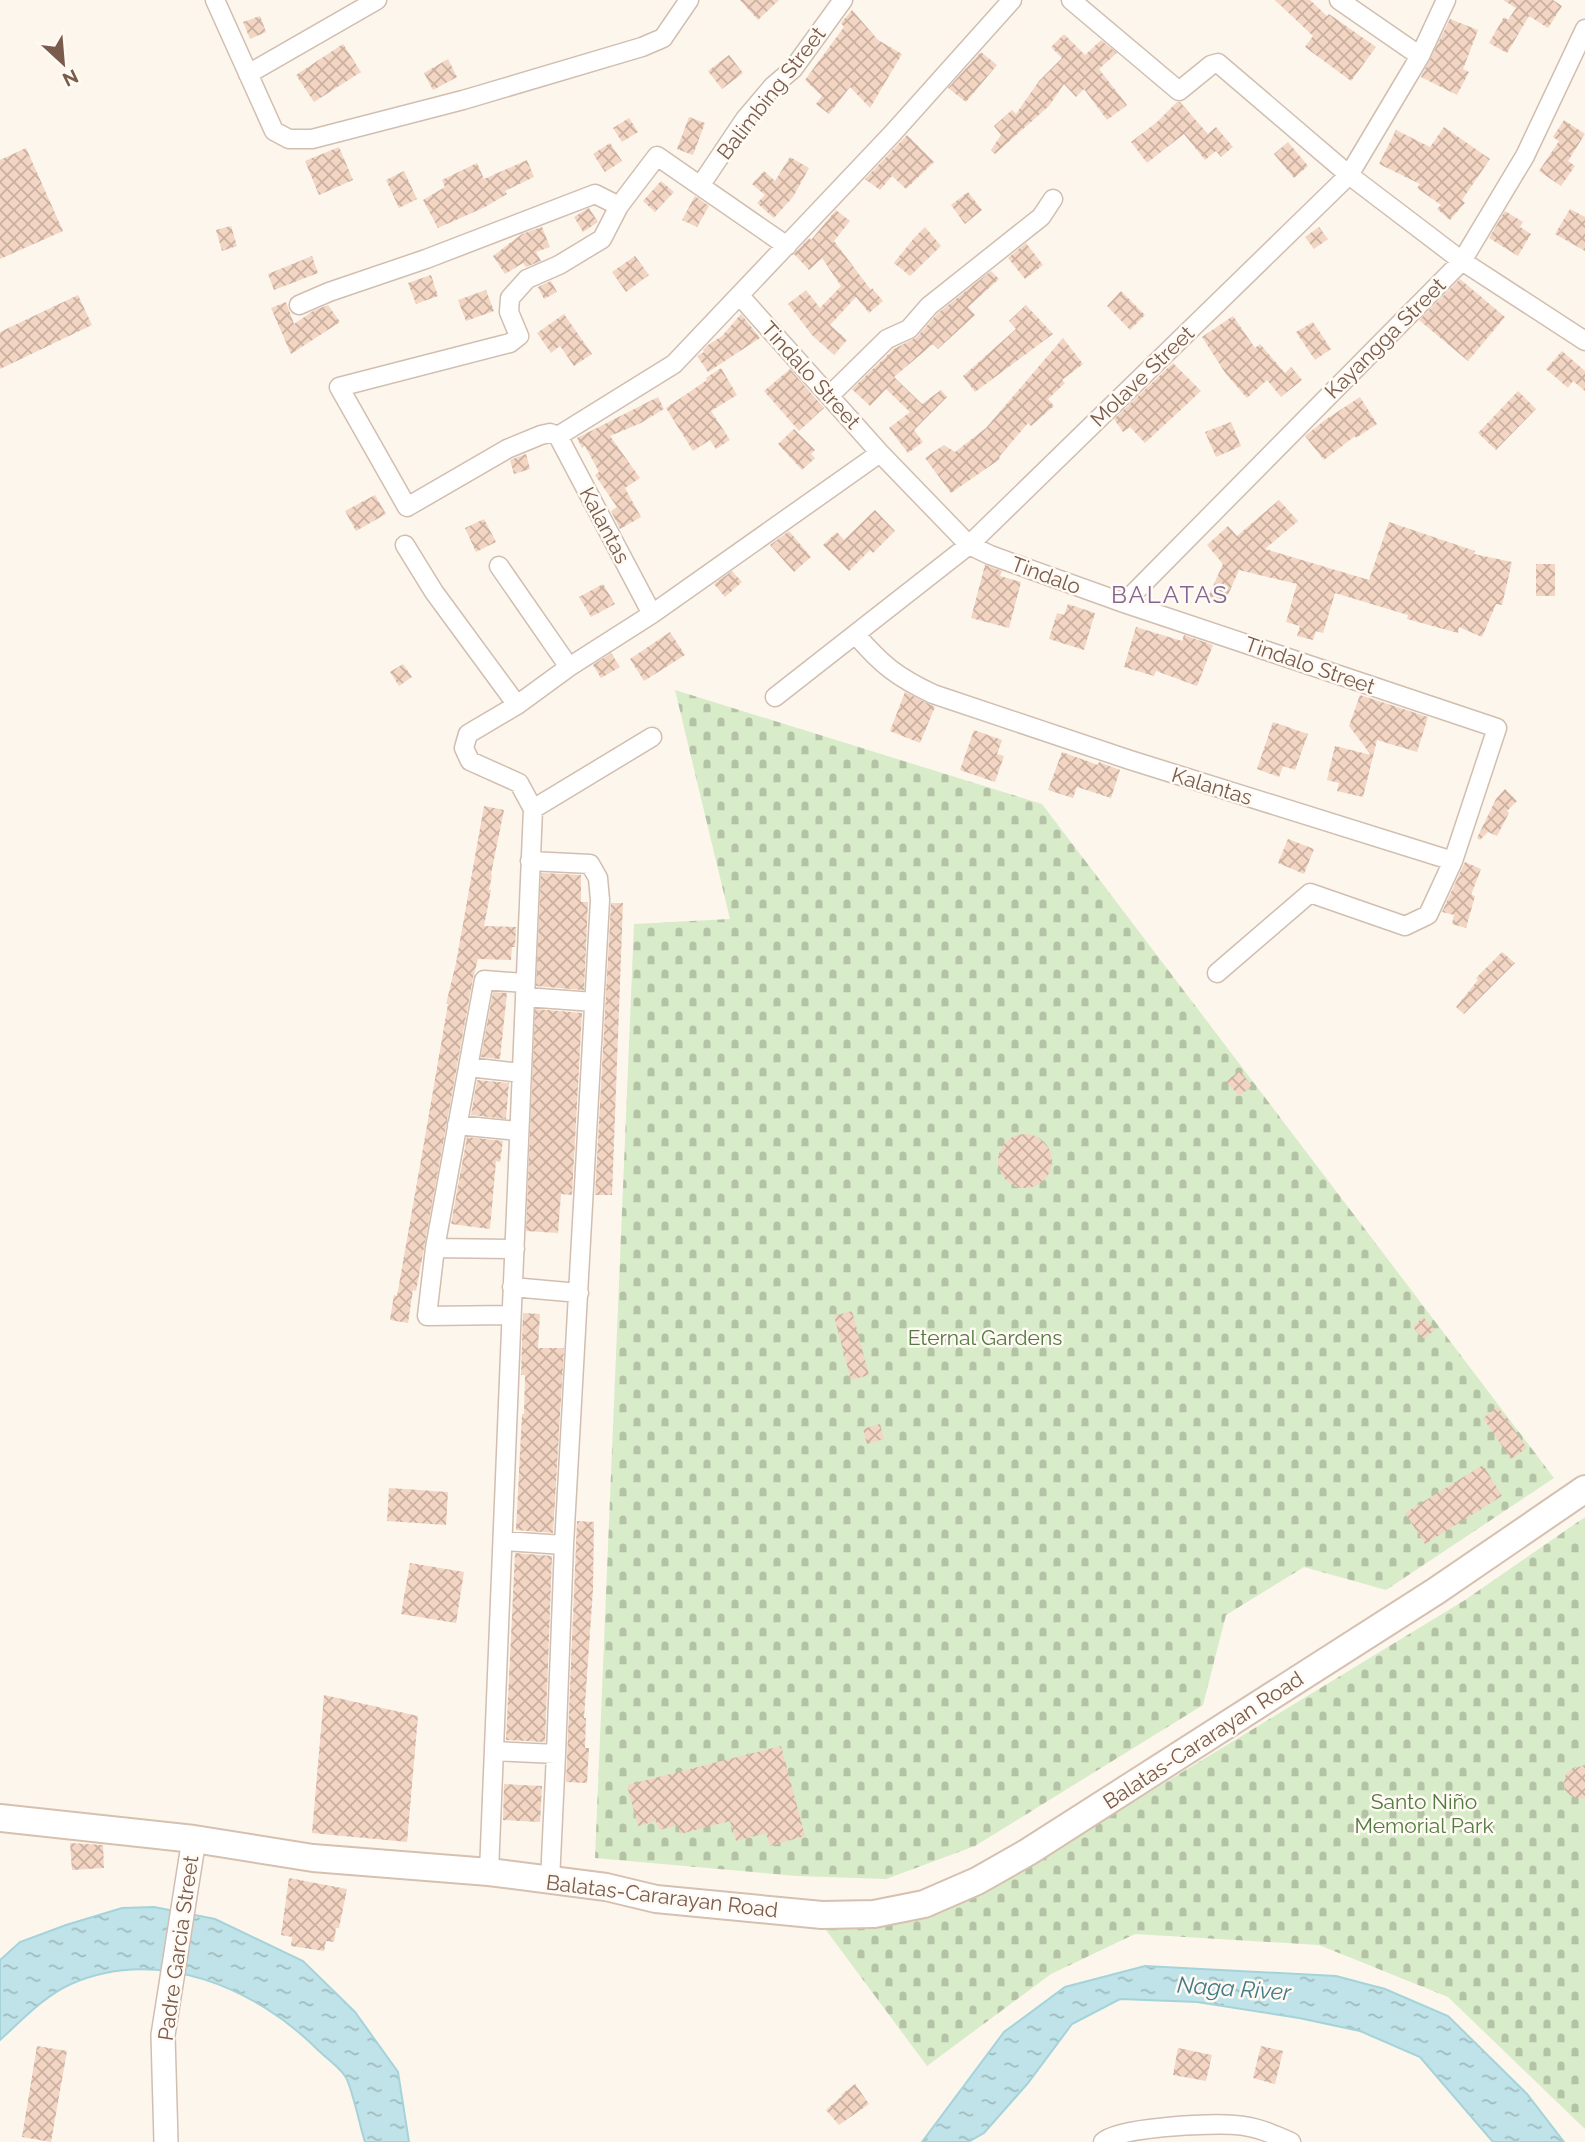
<svg xmlns="http://www.w3.org/2000/svg" width="1585" height="2142" font-family="Raleway,sans-serif">
	<style>
		.cemetery { fill: url(#cemetery-stones) }
		.water { fill: url(#water-ripples); stroke: #a5d3da; stroke-width: 2 }
		.building { fill: url(#building-cross-hatch) }
		.lines { fill: none; stroke-linecap: round; stroke-linejoin: round }
		.minor-casing { stroke: #d1beb0; stroke-width: 21 }
		.tertiary-casing { stroke: #d1beb0; stroke-width: 26 }
		.secondary-casing { stroke: #d6c0b0; stroke-width: 30 }
		.minor { stroke: #fff; stroke-width: 18 }
		.tertiary { stroke: #fff; stroke-width: 23 }
		.secondary { stroke: #fff; stroke-width: 26 }
		.labels { text-anchor: middle; dominant-baseline: central; stroke-width: 5; stroke-linejoin: round; paint-order: stroke }
		.street-label { font-size: 21px; fill: #7a5c4d; stroke: #fffaf3 }
		.park-label { font-size: 21px; fill: #537a41; stroke: #fffaf3 }
		.water-label { font-size: 23px; font-style: italic; fill: #437c86; stroke: #fffaf3 }
		.quarter-label { font-size: 24px; letter-spacing: 2px; fill: #846695; stroke: #fffaf3 }
	</style>
	<defs>
		<pattern id="cemetery-stones" width="16" height="16" patternUnits="userSpaceOnUse" patternTransform="scale(1.75)"><rect width="16" height="16" fill="#d8ecc9"/><path d="M2 7V4a2 2 0 0 1 4 0v3zM10 15v-3a2 2 0 0 1 4 0v3z" fill="#b4c2a5"/></pattern>
		<pattern id="water-ripples" width="26" height="14" patternUnits="userSpaceOnUse" patternTransform="scale(1.75)"><rect width="26" height="14" fill="#bfe3e8"/><path d="M2 4q2-2 4 0t4 0M15 11q2-2 4 0t4 0" fill="none" stroke="#a0bbbe"/></pattern>
		<pattern id="building-cross-hatch" width="8" height="8" patternUnits="userSpaceOnUse" patternTransform="scale(1.75)"><rect width="8" height="8" fill="#f3d5c3"/><path d="M0 0l8 8M0 8l8-8" fill="none" stroke="#cab0a1"/></pattern>
	</defs>
	<rect width="100%" height="100%" fill="#fdf6ec"/>
	<path class="cemetery" d="M675,690l367,114 512,674 -168,112 -82,-23 -78,48 -23,90 -228,141 -89,33 -89,-3 -202,-18 39,-934 96,-5z
		M1585,1517v612l-137,-132 -129,-52 -184,-11 -84,40 -124,92 -104,-140 95,-8 59,-21 488,-297z"/>
	<path class="water" d="M154,1907l61,12 88,42 52,51 43,60 11,70h-44c-5,-15 -13,-56 -20,-66 -7,-10 -19,-18 -27,-26 -63,-63 -161,-104 -247,-66 -27,12 -50,37 -71,56v-80l20,-18 46,-17 56,-17z
		M1145,1966l191,10 49,13 63,27 79,78 37,48h-71l-73,-85 -60,-26 -61,-13 -102,-16 -77,-3 -48,25 -44,59 -44,50 -16,9h-46l82,-110 61,-45z"/>
	<path class="building" d="M740,0h39l-21,20z
		M1275,0h35l17,16 2,-2 47,33 -25,34 -46,-34 8,-11z
		M1503,0h50l9,6 -14,22 -19,-12 -22,37 -18,-10 15,-26 4,3 8,-12z
		M852,10l26,30 24,14 -32,54 -20,-21 -21,27 -13,-10 6,-8 -17,-16 39,-53 -3,-4z
		M260,16l6,16 -16,7 -7,-17z
		M1450,19l28,11 -15,39 6,3 -12,23 -36,-18z
		M1064,34l21,21 16,-15 16,13 -18,16 28,36 -20,15 -23,-31 -8,8 -12,-13 -15,22 -54,48 -4,-4 10,-15 -7,-9 18,-16 4,4 23,-33 23,-23 -11,-11z
		M343,44l18,28 -47,30 -18,-27z
		M981,52l16,13 -31,37 -18,-14z
		M729,55l14,18 -21,16 -14,-18z
		M448,59l9,18 -24,13 -9,-17z
		M1177,102h3l28,32 8,-7 17,20 -12,10 -5,-6 -11,9 -21,-26 -37,29 -16,-21 26,-20z
		M689,117l16,6 -12,32 -16,-6z
		M629,118l9,14 -16,10 -9,-14z
		M1564,120l21,14 -17,27 7,5 -14,20 -22,-15 20,-30 -6,-4z
		M1444,127l46,32 -28,41 3,3 -15,17 -13,-11 4,-4 -24,-17 3,-4 -41,-20 17,-34 34,17z
		M907,135l27,27 -28,27 -14,-13 -12,14 -15,-11z
		M1288,142l20,24 -14,12 -20,-24z
		M610,143l12,18 -17,11 -12,-18z
		M339,147l14,33 -34,15 -14,-34z
		M26,148l37,83 -63,28v-99z
		M790,157l19,11 -16,29 -19,21 -17,-15 8,-8 -13,-11 12,-13 11,10z
		M527,160l7,17 -29,14 2,3 -22,13 -47,21 -15,-28 22,-13 -3,-7 35,-17 7,16z
		M404,171l13,28 -18,9 -13,-28z
		M661,181l13,11 -19,20 -12,-11z
		M968,192l14,18 -17,14 -14,-19z
		M695,196l14,10 -12,21 -15,-7z
		M589,208l9,14 -15,10 -9,-15z
		M1570,209l15,8v34l-30,-17z
		M836,210l14,11 -16,20 37,49 1,-2 11,13 -14,12 -13,-16 -26,28 17,15 -13,15 -22,-20 -24,-31 18,-14 14,18 21,-22 -19,-28 -13,12 -15,-16 15,-16 2,2z
		M1505,211l18,11 -3,5 11,7 -13,22 -29,-18z
		M231,226l6,20 -15,5 -6,-21z
		M542,227l8,20 -14,5 5,9 -15,6 -3,-4 -18,11 -12,-18 29,-22z
		M925,227l16,19 -31,30 -16,-13 20,-25z
		M1319,227l9,12 -14,10 -9,-12z
		M1026,243l17,22 -18,14 -17,-21z
		M312,256l6,17 -44,17 -6,-16z
		M635,256l14,19 -23,17 -14,-20z
		M991,271l8,8 -31,28 7,8 -37,34 -5,-5 -39,33 28,27 19,-14 6,7 -33,33 9,12 -15,11 -19,-25 21,-16 -24,-23 -16,17 -18,-17 42,-40 23,-12 20,-23z
		M431,275l7,21 -22,8 -8,-21z
		M1460,279l45,38 -37,44 -49,-41z
		M551,281l6,11 -13,7 -6,-12z
		M486,290l8,21 -28,10 -8,-21z
		M1121,291l24,24 -15,15 -23,-24z
		M78,295l14,30 -92,44v-37z
		M286,302l8,22 19,-13 15,-6 12,17 -49,32 -20,-46z
		M1026,305l27,29 -78,58 -12,-16 53,-47 -7,-8z
		M564,314l28,40 -18,12 -14,-20 -9,7 -14,-20z
		M741,314l19,24 -52,34 -11,-16 7,-4 -1,-2 5,-5 14,-9z
		M1233,316l22,32 5,-4 25,29 6,-6 11,13 -21,17 -14,-17 -20,18 -21,-24 -24,-37z
		M1313,322l18,27 -16,11 -19,-28z
		M1063,338l20,26 -21,16 3,3 -17,16 6,7 -23,20 -3,-3 -29,34 1,2 -49,34 -26,-35 19,-13 11,7 31,-24z
		M1562,351l23,20v20l-12,-10 -5,7 -22,-19z
		M1173,363l28,28 -56,52 -15,-16 -7,5 -9,-13z
		M721,368l16,27 -26,16 19,29 -14,9 -6,-9 -17,11 -27,-43 41,-28 -1,-2z
		M790,369l34,39 -25,23 -35,-40z
		M1518,391l18,18 -40,41 -18,-17z
		M658,397l6,12 -23,14 -31,13 30,42 -15,10 16,29 -21,12 -9,-18 6,-4 -22,-32 4,-3 -14,-26 -3,2 -5,-10z
		M1360,397l17,27 -21,14 -1,-2 -31,24 -19,-24 20,-16z
		M1231,422l10,24 -25,11 -11,-25z
		M794,429l21,21 -4,4 4,4 -13,12 -24,-26z
		M526,454l4,15 -16,5 -4,-14z
		M375,495l11,19 -30,17 -11,-20z
		M1279,500l19,21 -33,28 104,31 20,-58 86,29 -1,3 38,8 -10,43 -6,-1 -14,33 -23,-10 -1,6 -51,-14 1,-4 -73,-22 -12,40 -7,-2 -3,9 -16,-4 3,-10 -14,-4 11,-38 -58,-14 -15,34 -16,-7 15,-33 -16,-19 21,-19 9,10z
		M875,510l20,21 -22,22 -3,-3 -21,21 -26,-26 14,-13 7,8z
		M484,519l12,23 -20,10 -11,-24z
		M789,531l22,26 -17,15 -24,-27z
		M1536,564h19v32h-19z
		M985,565l17,6 -2,5 21,6 -12,46 -38,-10z
		M732,571l10,11 -17,15 -11,-13z
		M603,584l12,20 -24,13 -12,-20z
		M1068,604l27,9 -11,37 -35,-11 8,-26 7,2z
		M1136,627l46,14 2,-6 29,10 -16,41 -41,-15 -2,5 -30,-9z
		M670,632l15,23 -41,26 -14,-22z
		M611,653l9,14 -19,11 -8,-13z
		M403,664l9,13 -13,9 -9,-14z
		M905,692l30,15 -15,36 -30,-12z
		M1360,695l68,22 -11,35 -40,-12 -14,57 -26,-6 2,-8 -12,-3 8,-34 36,9 -22,-29z
		M1273,722l35,12 -13,36 -12,-4 -4,11 -22,-8z
		M974,730l28,10 -5,14 7,2 -9,26 -35,-12z
		M1062,752l36,13 1,-3 21,8 -9,28 -34,-11 -4,11 -25,-8z
		M1505,789l12,12 -10,10 2,2 -12,23 -9,-4 -8,8 -3,-2 19,-39z
		M484,806l20,4 -13,64 1,1 -3,15h2l-7,36 32,1 -1,20h-3l-1,13 -33,-1 -5,19 -51,281 -6,32 -3,-1 -5,33 -18,-3 4,-25 3,1 28,-159 23,-133h-2l10,-41z
		M1288,839l26,10 -10,25 -26,-11z
		M1465,862l16,7 -10,26 4,1 -9,32 -14,-4 2,-9 -12,-3z
		M541,873l40,2v27h7l-4,88 -48,-4z
		M611,903h12l-11,292h-17z
		M1502,952l13,11 -51,51 -8,-7 22,-27 -2,-2z
		M493,992l14,1 -7,66 -19,-2z
		M535,1009l47,4 -10,182 -11,-1 -3,39 -32,-2z
		M1240,1071l12,15 -13,10 -13,-15z
		M477,1080l32,3 -3,36 -35,-4z
		M998 1161a27 27 0 1 1 54 0a27 27 0 1 1-54 0Z
		M467,1137l36,4 -3,21 -4,-1 -6,68 -39,-5z
		M852,1311l17,64 -18,5 -17,-64z
		M523,1313l17,1 -2,34h26l-11,185 -37,-3 6,-116h2l1,-39h-4z
		M1423,1317l12,13 -12,9 -10,-12z
		M1498,1407l29,41 -16,11 -28,-41z
		M880,1424l4,15 -17,5 -4,-15z
		M1483,1465l19,31 -77,48 -20,-31z
		M389,1488l59,4 -2,33 -59,-4z
		M577,1521l17,1 -1,67 -9,129h2l-1,30h4l-2,35 -21,-1z
		M515,1553l37,3 -7,186 -39,-2z
		M410,1563l54,9 -8,51 -55,-9z
		M324,1695l94,21 -11,126 -95,-9z
		M781,1746l24,90 -35,10 -4,-13 -30,8 -6,-20 -50,13 -2,-9 -19,5 -3,-9 -18,5 -11,-41z
		M1585,1765v34l-14,-3 -6,-6 -1,-8 2,-8 6,-5z
		M504,1784l38,2 -2,36 -37,-2z
		M70,1843l33,2 1,23 -32,2z
		M289,1878l58,11 -8,39h-3l-2,14 -8,-1 -2,10 -33,-5 1,-9 -11,-2z
		M37,2046l30,5 -16,91 -29,-5z
		M1261,2046l22,5 -8,33 -22,-6z
		M1178,2048l34,7 -6,26 -33,-6z
		M855,2084l14,20 -30,21 -13,-15 16,-14 -1,-1z"/>
	<g class="lines">
		<defs>
			<path id="minor" d="M215,0l59,131 15,8h23l151,-39 179,-53 21,-9 26,-38
				M1071,0l108,91 32,-26 7,-2 131,112 113,86 123,80
				M1339,0l81,56
				M248,74l129,-74
				M700,186l45,-67 28,-33 20,-17 50,-69
				M787,246l-130,-90 -38,50 -17,33 -43,26 -32,14 -17,19 -1,14 10,24 -9,7 -171,44 68,120 100,-58 34,-14 9,-2 8,3 116,-72 218,-230 120,-134
				M740,296l140,157 89,92 21,10 134,48 373,125 -44,133 -25,54 -23,11 -95,-33 -93,80
				M299,305l30,-13 97,-33 169,-65 24,12
				M829,396l58,-57 22,-10 20,-23 112,-89 12,-18
				M558,436l94,178
				M405,545l29,47 83,113
				M499,566l70,101
				M1124,603l338,-342 63,-105 60,-127
				M856,635c26,30 41,42 77,59l197,66 323,101
				M775,697l194,-152 380,-370 71,-119 26,-56
				M533,809l119,-72
				M530,861l60,3 8,14 2,22 -36,645
				M525,997l69,5
				M468,1067l53,6
				M457,1125l60,6
				M435,1248l80,1
				M512,1287l67,6
				M510,1315l-83,1 8,-68 49,-268 40,3
				M494,1751l62,3 8,-209 -60,-4
				M489,1872c17,-354 26,-709 44,-1063l-14,-26 -49,-22 -6,-13 4,-14 49,-29 52,-38 83,-53 228,-161
				M550,1881l6,-127
				M1103,2142c13,-15 109,-19 132,-17 20,1 38,9 56,17"/>
			<path id="tertiary" d="M166,2142l-3,-107 31,-196"/>
			<path id="secondary" d="M0,1818l194,21 119,19 176,14 117,15 50,12 166,16 52,-1 50,-10 53,-23 51,-29 408,-261 149,-102"/>
		</defs>
		<use href="#minor" class="minor-casing"/>
		<use href="#tertiary" class="tertiary-casing"/>
		<use href="#secondary" class="secondary-casing"/>
		<use href="#minor" class="minor"/>
		<use href="#tertiary" class="tertiary"/>
		<use href="#secondary" class="secondary"/>
	</g>
	<g class="labels">
		<g class="street-label">
			<text transform="translate(771 93) rotate(-52)">Balimbing Street</text>
			<text transform="translate(1385 338) rotate(-45)">Kayangga Street</text>
			<text transform="translate(811 375) rotate(48)">Tindalo Street</text>
			<text transform="translate(1142 376) rotate(-44)">Molave Street</text>
			<text transform="translate(605 525) rotate(62)">Kalantas</text>
			<text transform="translate(1046 575) rotate(20)">Tindalo</text>
			<text transform="translate(1310 665) rotate(19)">Tindalo Street</text>
			<text transform="translate(1212 786) rotate(17)">Kalantas</text>
			<text transform="translate(1203 1740) rotate(-33)">Balatas-Cararayan Road</text>
			<text transform="translate(662 1896) rotate(7)">Balatas-Cararayan Road</text>
			<text transform="translate(178 1948) rotate(-82)">Padre Garcia Street</text>
		</g>
		<g class="park-label">
			<text x="985" y="1337">Eternal Gardens</text>
			<text x="1424" y="1801">Santo Niño<tspan x="1424" dy="24">Memorial Park</tspan></text>
		</g>
		<g class="water-label">
			<text transform="translate(1234 1988) rotate(4)">Naga River</text>
		</g>
		<g class="quarter-label">
			<text x="1170" y="594">BALATAS</text>
		</g>
	</g>
	<g transform="translate(63 63) rotate(154)" stroke="#fffaf3" stroke-width="5" paint-order="stroke">
	<path d="M0-5L12 26L0 18L-12 26Z" fill="#7a5c4d"/>
	<text y="-10" font-size="19" font-weight="bold" text-anchor="middle" fill="#7a5c4d">N</text>
	</g>
</svg>
